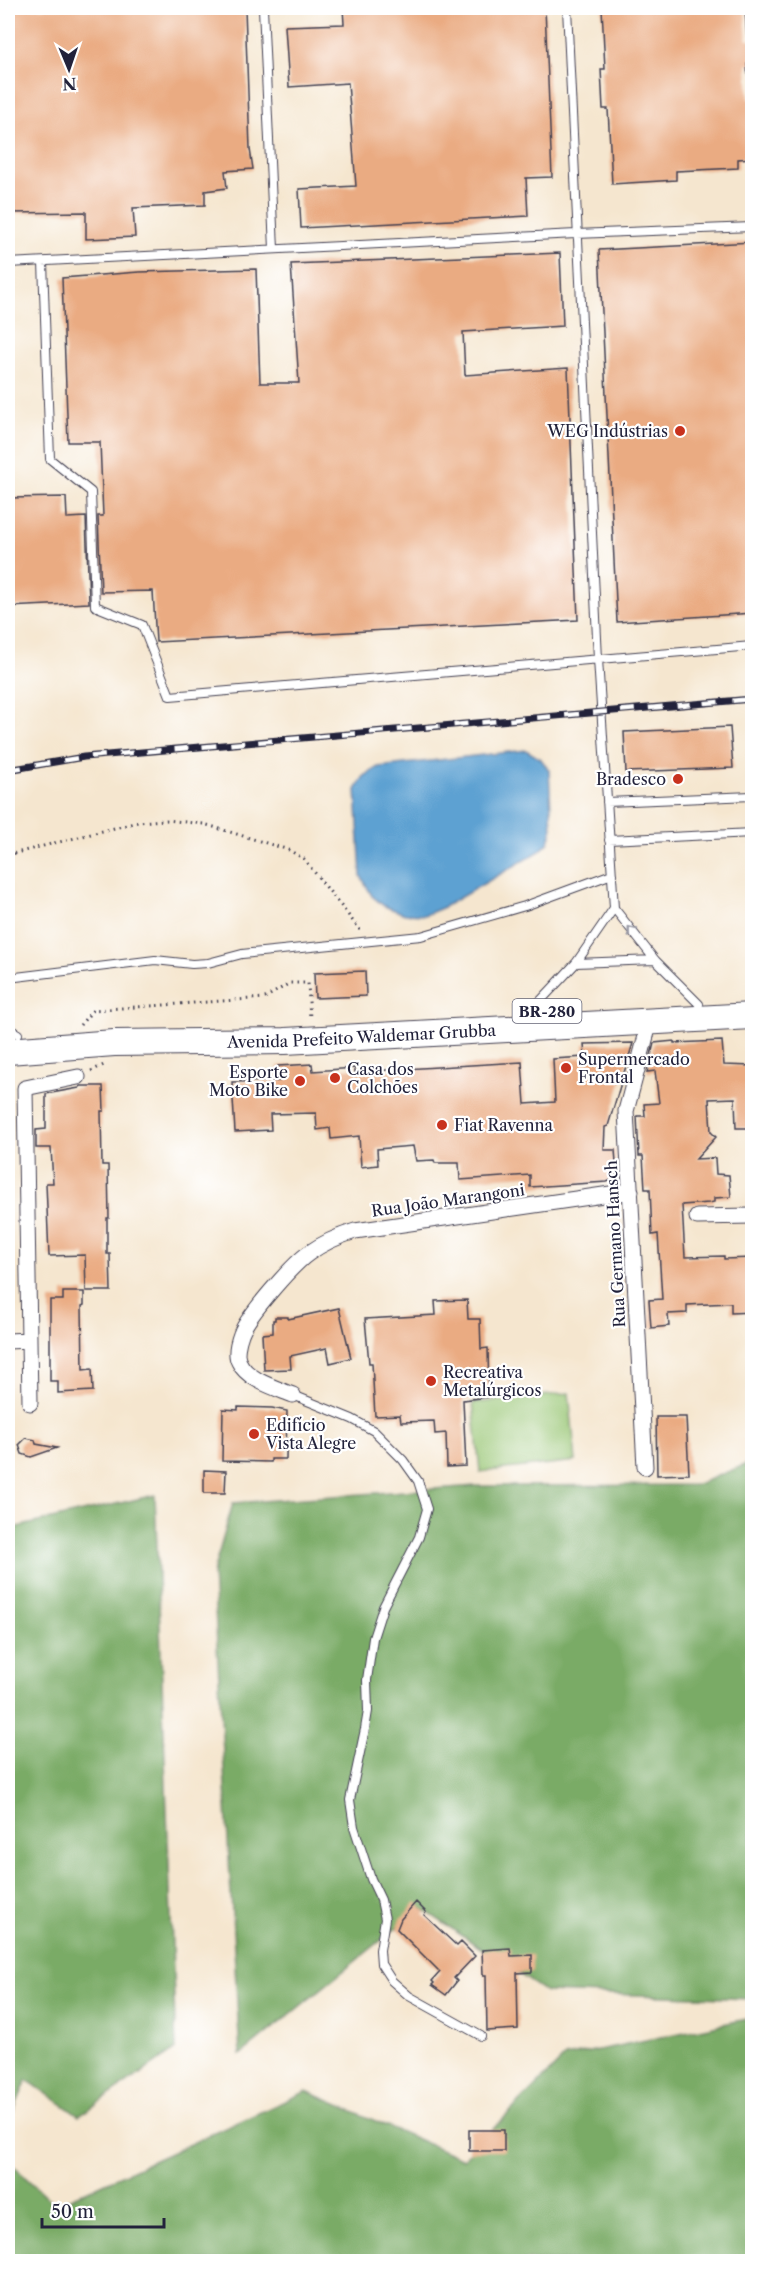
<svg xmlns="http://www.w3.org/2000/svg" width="760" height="2269" font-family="'Libre Caslon Text',serif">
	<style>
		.green { fill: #99c674; stroke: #5e7458; stroke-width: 1.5 }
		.forest { fill: #7aab66; stroke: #4e6650; stroke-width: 1.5 }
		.water { fill: #5da1d2; stroke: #406286; stroke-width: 1.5 }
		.building { fill: #eaab82 }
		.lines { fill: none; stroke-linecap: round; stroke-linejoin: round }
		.service-casing { stroke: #423f51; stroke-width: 10 }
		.minor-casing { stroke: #423f51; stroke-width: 17 }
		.trunk-casing { stroke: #423f51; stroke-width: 28 }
		.path { stroke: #423f51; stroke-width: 3; stroke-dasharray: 1.5 4.5; stroke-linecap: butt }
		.service { stroke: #fff; stroke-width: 8 }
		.minor { stroke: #fff; stroke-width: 15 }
		.trunk { stroke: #fff; stroke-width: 26 }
		.rail-casing { stroke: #22223b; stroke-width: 7 }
		.rail { stroke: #fff; stroke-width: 4.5; stroke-dasharray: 14; stroke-linecap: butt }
		.oneway { stroke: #9c9ca7 }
		.poi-dot { fill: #c8321e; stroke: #fff; stroke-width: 2 }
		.labels { text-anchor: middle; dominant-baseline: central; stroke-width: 4.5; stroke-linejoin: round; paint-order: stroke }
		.shield { fill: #fff; stroke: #646476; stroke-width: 1.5 }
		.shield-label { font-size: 15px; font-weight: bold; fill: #22223b }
		.poi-label { font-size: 16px; fill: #22223b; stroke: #fff; text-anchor: start }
		.street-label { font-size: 16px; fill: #22223b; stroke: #fff }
	</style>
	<rect width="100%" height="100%" fill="#fff"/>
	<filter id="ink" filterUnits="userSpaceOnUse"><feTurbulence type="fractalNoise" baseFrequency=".0167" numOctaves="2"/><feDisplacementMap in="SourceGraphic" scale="12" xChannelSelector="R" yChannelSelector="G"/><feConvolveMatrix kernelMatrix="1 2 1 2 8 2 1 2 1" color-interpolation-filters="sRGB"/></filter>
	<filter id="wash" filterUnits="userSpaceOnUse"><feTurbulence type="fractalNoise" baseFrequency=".008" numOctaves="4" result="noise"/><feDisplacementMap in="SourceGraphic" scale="24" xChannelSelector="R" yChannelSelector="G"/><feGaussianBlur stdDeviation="1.35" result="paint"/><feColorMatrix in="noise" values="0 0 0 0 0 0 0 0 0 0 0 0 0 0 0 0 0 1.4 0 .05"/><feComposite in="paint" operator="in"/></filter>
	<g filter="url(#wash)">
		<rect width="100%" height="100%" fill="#f5e6cf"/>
		<path class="green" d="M569,1393l7,68 -96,11 -7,-69z"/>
		<path class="forest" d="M752,1462v537l-206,-7 -125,-84 -181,147 -27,-482 20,-70 243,-17 219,-1z
			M155,1495l21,554 -97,67 -52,-36 -19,44v-595z
			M752,2018v243h-744v-100l47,44 252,-114 156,68 102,-102z"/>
		<path class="water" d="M526,750l15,9 8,11 3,61 -3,11 -9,9 -98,57 -17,7 -20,-1 -21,-8 -12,-10 -11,-20 -5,-86 8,-14 14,-9z"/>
		<g id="blocks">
			<path class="building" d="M8,8h237l5,141 3,20 -28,2 2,17 -22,3v14l-72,3 2,29 -49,2v-27l-78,1z
				M343,8h202l7,169 -26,1 2,38 -227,12 -2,-39 57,-3 -8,-103 -59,4 -4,-61 59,-2z
				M602,8h143l2,32h6v24h-6l2,35 4,-1v60l-15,1v9l-62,3v9l-64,4 -4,-75h-5l-2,-40h4z
				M753,242v371l-136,9 -18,-372z
				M560,253l3,73 -100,6 2,43 103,-7 10,252 -422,22 -3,-51 -52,1 -3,-76h5l-3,-74h-32l-6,-164 77,-6 117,-3 4,114h39l-8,-119z
				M66,497l1,21 19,-1 3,86 -81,4v-109z
				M730,727l3,41 -107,4 -2,-40z
				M365,971l1,25 -51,2 -1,-25z
				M674,1041v2l48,-2 2,24 29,1v62h-17l-1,-30 -26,1 2,33 5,5 -20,22 19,-1 1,16 13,1 2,22 -17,1v4l-5,1 -27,2 3,52 39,-1v3l29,-1v54l-22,1v-10l-44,2v8l-19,1 1,12 -18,2 -2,-28 13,-1 -4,-65 -6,1 -2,-46h-5l-2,-33h-4l-2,-40h8l-1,-12 15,-1 -4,-32 -8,1 7,-29z
				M633,1043l-25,83 -3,1 -1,23h11l2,24 -3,5 -7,3 -77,5v-12l-70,5 -1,-17h-24l-1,-3 -18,1 -3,-15 -36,3 1,16 -17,2 -2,-31 -28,3 -1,-11 -13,2 -1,-17 -46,1 1,16 -36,2 -3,-50 47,-1 -1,-15 34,-2 1,7 42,-3v4l167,-10 3,42 30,-2 -2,-43 32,-2 -1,-13z
				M81,1086h22l1,25h-3l1,54h6l1,53h-2v36h3l1,37h-25l-1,-36 -36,1 -3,-73h7l-2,-35h-15v-18l10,-1v-35l33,-6z
				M63,1292h21v13l-2,1 1,64 9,-1 1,22 -35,2v-12h-8v-81h13z
				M467,1300l1,19h12l1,30 7,-1 1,49 -26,3 3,66 -19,1 -1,-34 -11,1 -1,-13 -33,1 -1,-7 -25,1 -3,-53h-3l-4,-44 71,-4 -1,-14z
				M339,1308l12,50 -21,5 -3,-15 -37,8 1,13 -27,1 -2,-36 11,-1v-13h2v-3h13v2z
				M238,1407l34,1 15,3 -1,48h-15v3l-49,-1 1,-52 15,1z
				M656,1417h30l3,57 -32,1z
				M26,1438l9,2 1,4 21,4 -26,9 -9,-3 -3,-9z
				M204,1470l22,1 -1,22h-21z
				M416,1902l10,10 -2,3 33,31 4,-4 14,14 -21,22 3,3 -11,14 -14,-10 2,-2 -2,-2 8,-9 -43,-43 4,-10z
				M510,1948l1,8 21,-1v17l-15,1 1,56 -31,2 -1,-56h-3l-1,-25z
				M469,2130h35v21h-35z"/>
		</g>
	</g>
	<g filter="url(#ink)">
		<use href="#blocks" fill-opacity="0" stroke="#423f51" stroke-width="1.5"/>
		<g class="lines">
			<defs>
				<path id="service" d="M263,8l11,241
					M567,8l31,651 16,249
					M43,262l7,197 41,33 4,114 47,19 28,71 582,-50
					M8,263l568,-29 176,-7
					M607,802l145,-6
					M609,840l143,-7
					M576,963l79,-3
					M8,978l147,-18 37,4 16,-1 34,-9 179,-18 104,-30 87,-32
					M530,1012l46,-49 38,-55 41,52 44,44
					M8,1028l10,6
					M293,1395l59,24 22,12 29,29 15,21 9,28 -8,28 -36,70 -10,31 -6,42 1,31 -3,18 -15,71 4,27 17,52 10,21 4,19 -5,31 1,14 11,17 17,15 72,40"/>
				<path id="minor" d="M697,1217l55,-1
					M8,1341l21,-1
					M293,1395c-17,-7 -46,-15 -54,-33 -4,-7 -1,-20 2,-28 6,-18 52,-70 68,-81 14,-10 30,-17 46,-22l276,-40
					M30,1403l-5,-315 53,-11
					M645,1467l-19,-356 24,-90"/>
				<g id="trunk">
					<path id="s1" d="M8,1051l106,-8 171,-2 467,-25"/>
				</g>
			</defs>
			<use href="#service" class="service-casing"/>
			<use href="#minor" class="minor-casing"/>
			<use href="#trunk" class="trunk-casing"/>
			<path class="path" d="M8,855l130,-33 28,-2 38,4 85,26 15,9 56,71
				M80,1025l13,-15 172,-12 25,-15h18l2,36
				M91,1071l13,-6"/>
			<use href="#service" class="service"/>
			<use href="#minor" class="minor"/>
			<use href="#trunk" class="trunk"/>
			<defs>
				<path id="rail" d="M8,770l76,-13 668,-58"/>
			</defs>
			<use href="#rail" class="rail-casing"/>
			<use href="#rail" class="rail"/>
		</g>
		<defs><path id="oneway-chevron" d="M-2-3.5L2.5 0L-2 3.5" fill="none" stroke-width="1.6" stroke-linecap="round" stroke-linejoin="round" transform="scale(1.5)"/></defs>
		<use class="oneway" href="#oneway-chevron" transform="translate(631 930) rotate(-128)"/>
	</g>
	<g class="poi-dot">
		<circle cx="680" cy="431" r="6"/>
		<circle cx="678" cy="779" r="6"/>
		<circle cx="566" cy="1068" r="6"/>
		<circle cx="335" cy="1078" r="6"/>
		<circle cx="300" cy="1081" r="6"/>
		<circle cx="442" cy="1125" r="6"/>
		<circle cx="431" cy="1381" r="6"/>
		<circle cx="254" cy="1434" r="6"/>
	</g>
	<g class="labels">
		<rect class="shield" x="512.5" y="999" width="69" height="24" rx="4.5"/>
		<g class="shield-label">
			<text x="547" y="1011">BR-280</text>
		</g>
		<g class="poi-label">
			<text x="668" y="431" text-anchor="end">WEG Indústrias</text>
			<text x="666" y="779" text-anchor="end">Bradesco</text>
			<text x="578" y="1059">Supermercado<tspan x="578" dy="18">Frontal</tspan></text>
			<text x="347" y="1069">Casa dos<tspan x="347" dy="18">Colchões</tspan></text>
			<text x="288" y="1072" text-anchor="end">Esporte<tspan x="288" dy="18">Moto Bike</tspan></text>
			<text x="454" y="1125">Fiat Ravenna</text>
			<text x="443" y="1372">Recreativa<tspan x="443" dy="18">Metalúrgicos</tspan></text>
			<text x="266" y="1425">Edifício<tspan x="266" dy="18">Vista Alegre</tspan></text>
		</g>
		<g class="street-label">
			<text stroke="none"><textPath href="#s1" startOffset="354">Avenida Prefeito Waldemar Grubba</textPath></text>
			<text transform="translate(448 1200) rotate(-8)">Rua João Marangoni</text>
			<text transform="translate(615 1244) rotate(-93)">Rua Germano Hansch</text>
		</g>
	</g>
	<rect width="760" height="2269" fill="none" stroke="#fff" stroke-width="30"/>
	<g transform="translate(69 69) rotate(178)" stroke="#ffffff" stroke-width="4.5" paint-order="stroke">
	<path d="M0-4.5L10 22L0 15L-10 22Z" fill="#22223b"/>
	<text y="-9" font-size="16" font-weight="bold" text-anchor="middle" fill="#22223b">N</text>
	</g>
	<path d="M42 2218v9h122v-9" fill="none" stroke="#22223b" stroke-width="3"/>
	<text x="51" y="2218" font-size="18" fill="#22223b" stroke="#ffffff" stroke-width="4.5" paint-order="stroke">50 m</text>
</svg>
